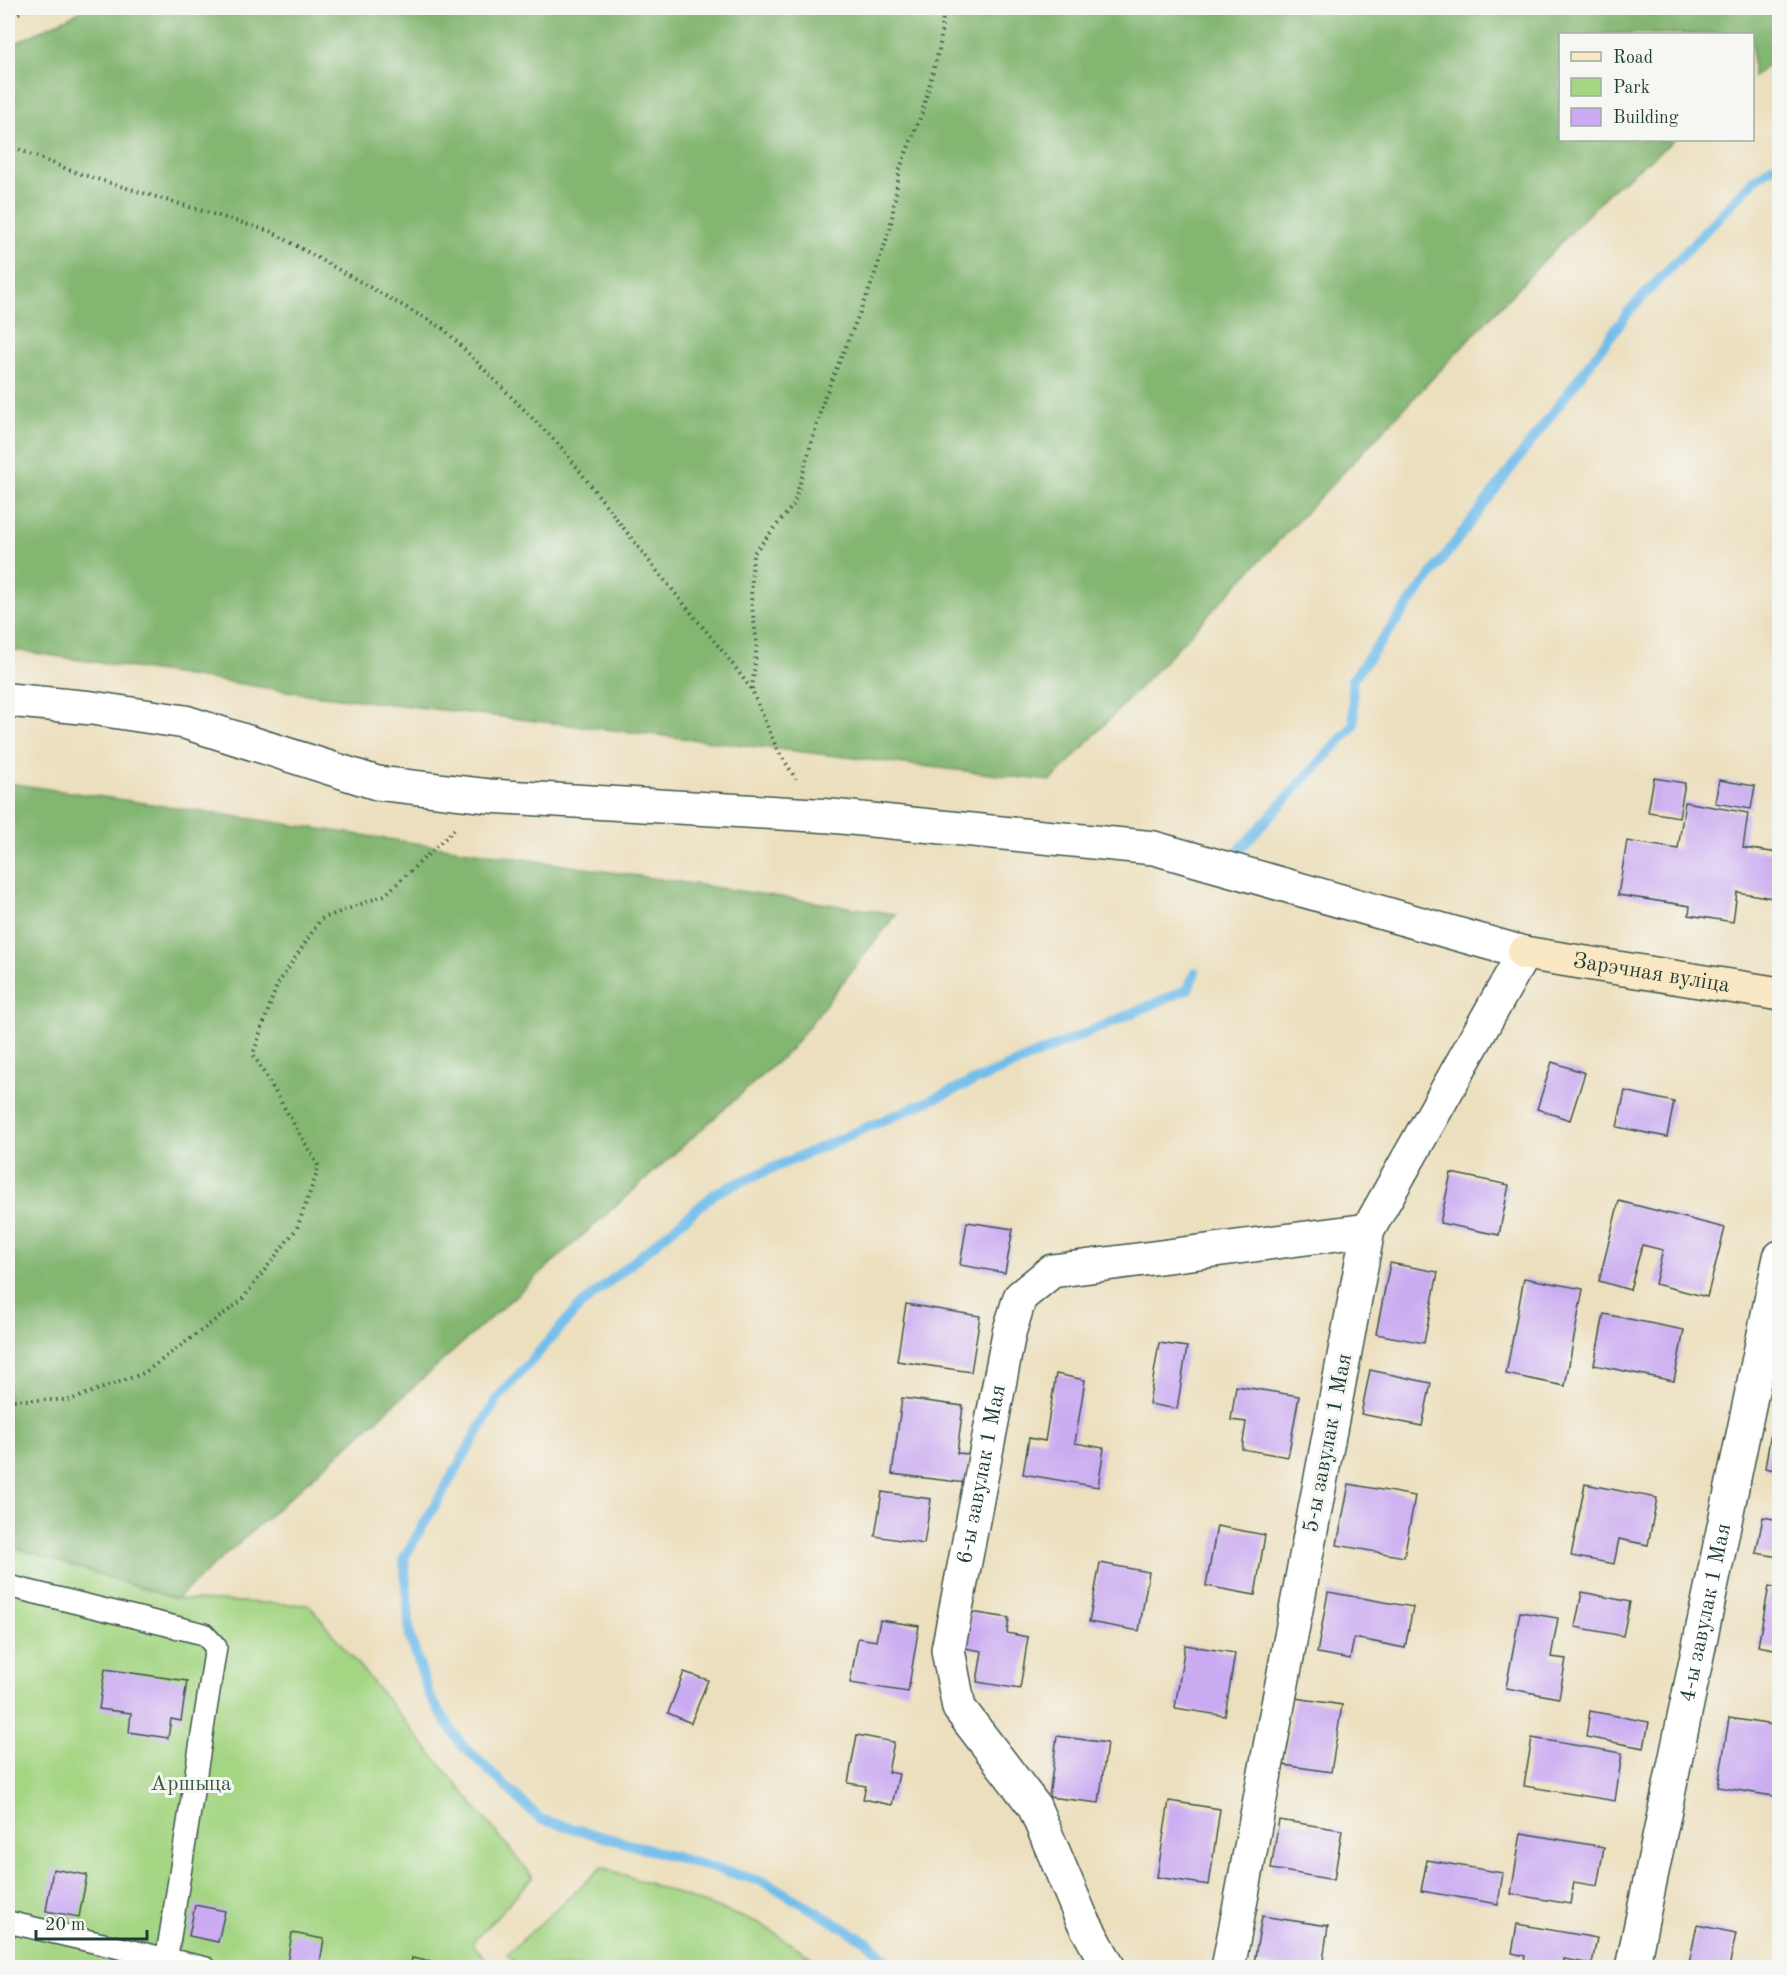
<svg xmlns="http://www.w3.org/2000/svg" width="1787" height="1975" font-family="'Old Standard TT',serif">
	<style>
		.green { fill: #a4d583; stroke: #62895c; stroke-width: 1.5 }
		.forest { fill: #83b671; stroke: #517a52; stroke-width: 1.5 }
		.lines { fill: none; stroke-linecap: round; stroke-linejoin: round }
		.stream { stroke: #72bdeb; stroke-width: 10 }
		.building { fill: #caabf1 }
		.lane-casing { stroke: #3e5549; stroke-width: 24 }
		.street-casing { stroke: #3e5549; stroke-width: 36 }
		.secondary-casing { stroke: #3e5549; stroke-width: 36 }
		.path { stroke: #3e5549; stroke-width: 4; stroke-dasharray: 1.5 4.5; stroke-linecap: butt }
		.lane { stroke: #fff; stroke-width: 21 }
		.street { stroke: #fff; stroke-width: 33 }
		.secondary { stroke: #fae7c3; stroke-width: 33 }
		.labels { text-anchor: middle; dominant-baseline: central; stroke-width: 6; stroke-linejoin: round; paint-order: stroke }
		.street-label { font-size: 22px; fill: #1f3d34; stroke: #f6f6f2 }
		.park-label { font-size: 22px; fill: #3a5b44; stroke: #f6f6f2 }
	</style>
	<rect width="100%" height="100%" fill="#f6f6f2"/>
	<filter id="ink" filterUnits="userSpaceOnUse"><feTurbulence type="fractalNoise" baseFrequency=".0167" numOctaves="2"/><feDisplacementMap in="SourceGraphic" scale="12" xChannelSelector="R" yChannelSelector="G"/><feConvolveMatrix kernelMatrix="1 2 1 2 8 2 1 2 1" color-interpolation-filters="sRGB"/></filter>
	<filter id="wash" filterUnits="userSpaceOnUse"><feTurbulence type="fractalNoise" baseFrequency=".008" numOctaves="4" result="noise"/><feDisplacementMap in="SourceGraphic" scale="24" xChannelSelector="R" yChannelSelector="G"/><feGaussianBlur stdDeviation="1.35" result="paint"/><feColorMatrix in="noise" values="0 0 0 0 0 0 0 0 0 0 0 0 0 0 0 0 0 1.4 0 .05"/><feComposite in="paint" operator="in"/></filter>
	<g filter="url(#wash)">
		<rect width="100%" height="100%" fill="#ecdfbd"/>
		<path class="green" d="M8,1545l168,54 133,6 224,272 -61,66 21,24 -485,1z
			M602,1867l157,56 68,44h-308l-12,-13z"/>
		<path class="forest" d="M87,8h1692l1,47 -27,22 -1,-43h-192v106h114l-67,54 -556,587 -737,-86 -306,-46v-602z
			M8,783l888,131 -107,137 -613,548 -168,-54z"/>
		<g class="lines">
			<path class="stream" d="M1240,849l114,-124 -2,-45 278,-370 123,-129 27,-20
				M893,1968l-24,-25 -102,-60 -227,-64 -79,-75 -31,-47 -20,-60 -6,-79 93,-159 81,-91 139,-116 471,-203 7,-17"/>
		</g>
		<g id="blocks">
			<path class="building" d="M1654,778l31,5 -6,34 -31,-5z
				M1719,780l36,6 -4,23 -36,-6z
				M1685,802l63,11 -5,35 36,5v46l-42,-7 -4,30 -44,-7 1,-9 -72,-11 9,-54 51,8z
				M1552,1062l33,11 -15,47 -33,-11z
				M1625,1091l49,11 -7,35 -50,-10z
				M1451,1173l58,12 -10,50 -59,-12z
				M1619,1201l106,27 -18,69 -52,-13 8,-34 -21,-5 -12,45 -31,-9z
				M967,1222l46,7 -8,44 -45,-8z
				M1390,1263l48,9 -14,71 -48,-9z
				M1524,1278l59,11 -18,97 -59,-12z
				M906,1304l74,12 -9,56 -74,-11z
				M1604,1314l80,16 -10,51 -80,-16z
				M1159,1343l28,4 -10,62 -28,-5z
				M1370,1370l61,13 -9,43 -61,-12z
				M1056,1374l29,6 -10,63 29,5 -6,39 -75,-13 6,-36 16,3z
				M1236,1386l63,10 -11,61 -46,-8 4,-27 -15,-2z
				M902,1398l61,8 -6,47 12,1 -3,29 -74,-9z
				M1775,1409l4,1v61l-14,-3z
				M1349,1484l66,12 -11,61 -67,-12z
				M1585,1484l72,14 -9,47 -29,-6 -5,25 -43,-8z
				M882,1492l49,7 -7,45 -49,-8z
				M1763,1517l16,3v37l-23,-4z
				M1217,1526l48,9 -10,60 -49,-9z
				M1100,1563l49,9 -10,59 -50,-9z
				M1769,1586l10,2v62l-21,-4z
				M1328,1592l85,15 -8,41 -51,-10 -4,21 -33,-6z
				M1582,1592l48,10 -7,34 -48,-9z
				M971,1612l38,6 -2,15 21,4 -8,52 -43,-7 5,-31 -17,-3z
				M1520,1612l38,6 -7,39 15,2 -7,39 -53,-10z
				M880,1620l39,6 -11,66 -58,-9 8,-45 18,3z
				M8,1639l3,1 -2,14h-1z
				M1185,1645l50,8 -10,63 -50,-8z
				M105,1669l82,12 -6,40 -10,-2 -3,19 -39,-6 2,-19 -32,-4z
				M684,1672l24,8 -17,43 -23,-10z
				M1295,1698l47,7 -11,67 -47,-7z
				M1590,1711l59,11 -5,26 -58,-11z
				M1729,1718l50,8v71l-61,-10z
				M857,1735l37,7 -6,30 11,2 -7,31 -29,-6 3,-13 -18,-3z
				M1057,1736l50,7 -8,60 -50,-6z
				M1532,1738l90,15 -7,48 -91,-15z
				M1169,1801l51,8 -11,76 -52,-8z
				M1279,1820l63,10 -8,50 -63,-11z
				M1521,1833l83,14 -7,39 -23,-4 -4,22 -59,-10z
				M1427,1860l76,13 -5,31 -77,-13z
				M53,1869l34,6 -8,42 -33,-6z
				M195,1905l30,6 -7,31 -29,-6z
				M1262,1916l66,10 -6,42h-42l-26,-5z
				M1517,1924l80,14 -5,26 -28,-5 -1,9h-40l2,-12 -13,-3z
				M1697,1925l39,8 -7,35h-41z
				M292,1933l32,6 -5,29 -32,-4z
				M412,1958l40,8v2h-42z"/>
		</g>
	</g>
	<g filter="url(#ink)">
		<use href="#blocks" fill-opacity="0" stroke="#3e5549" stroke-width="1.5"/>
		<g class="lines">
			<defs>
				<path id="lane" d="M8,1586l196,48 12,13 -51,321
					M8,1922l198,46"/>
				<g id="street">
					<path d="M8,700l84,8 93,14 192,61 112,13 342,20 323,32 370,105 -156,277 -140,738"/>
					<path id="s1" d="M1109,1968l-28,-51 -47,-111 -75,-98 -11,-58 61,-317 11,-36 32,-26 316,-41"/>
					<path id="s2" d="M1632,1968l148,-711"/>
				</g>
				<g id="secondary">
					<path id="s3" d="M1524,953l256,41"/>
				</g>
			</defs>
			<use href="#lane" class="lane-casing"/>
			<use href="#street" class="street-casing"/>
			<use href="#secondary" class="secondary-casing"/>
			<path class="path" d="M8,19l20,-11
				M8,145l66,27 198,60 172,97 117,118 92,119 75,92 24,32 25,59 19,30
				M752,689l5,-45 -6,-46 2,-44 41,-50 31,-108 45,-108 20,-59 10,-61 22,-55 18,-68 4,-37
				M8,1400h62l74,-27 97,-72 56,-73 22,-61 -66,-113 24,-69 44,-66 64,-24 71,-67"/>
			<use href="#lane" class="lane"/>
			<use href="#street" class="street"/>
			<use href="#secondary" class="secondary"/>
		</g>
	</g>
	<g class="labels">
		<g class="street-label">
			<text stroke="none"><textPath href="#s3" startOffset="129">Зарэчная вуліца</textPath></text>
			<text transform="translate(1328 1443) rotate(-79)">5-ы завулак 1 Мая</text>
			<text stroke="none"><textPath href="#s1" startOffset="540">6-ы завулак 1 Мая</textPath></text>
			<text stroke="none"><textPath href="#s2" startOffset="363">4-ы завулак 1 Мая</textPath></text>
		</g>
		<g class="park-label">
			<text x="191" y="1784">Аршыца</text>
		</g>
	</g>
	<rect width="1787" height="1975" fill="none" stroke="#f6f6f2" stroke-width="30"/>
	<rect x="1559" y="33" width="195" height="108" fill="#f6f6f2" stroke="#a0aca6" stroke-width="1.5"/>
	<rect x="1571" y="52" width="30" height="9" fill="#fae7c3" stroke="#a0aca6" stroke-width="1.5"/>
	<text x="1613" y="63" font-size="18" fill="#1f3d34">Road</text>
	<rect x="1571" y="78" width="30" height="18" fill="#a4d583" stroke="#a0aca6" stroke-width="1.5"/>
	<text x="1613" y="93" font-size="18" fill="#1f3d34">Park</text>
	<rect x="1571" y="108" width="30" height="18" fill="#caabf1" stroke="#a0aca6" stroke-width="1.5"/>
	<text x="1613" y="123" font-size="18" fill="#1f3d34">Building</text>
	<path d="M36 1930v9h111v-9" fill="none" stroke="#1f3d34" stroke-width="3"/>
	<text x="45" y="1930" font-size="18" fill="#1f3d34" stroke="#f6f6f2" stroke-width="4.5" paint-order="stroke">20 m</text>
</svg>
